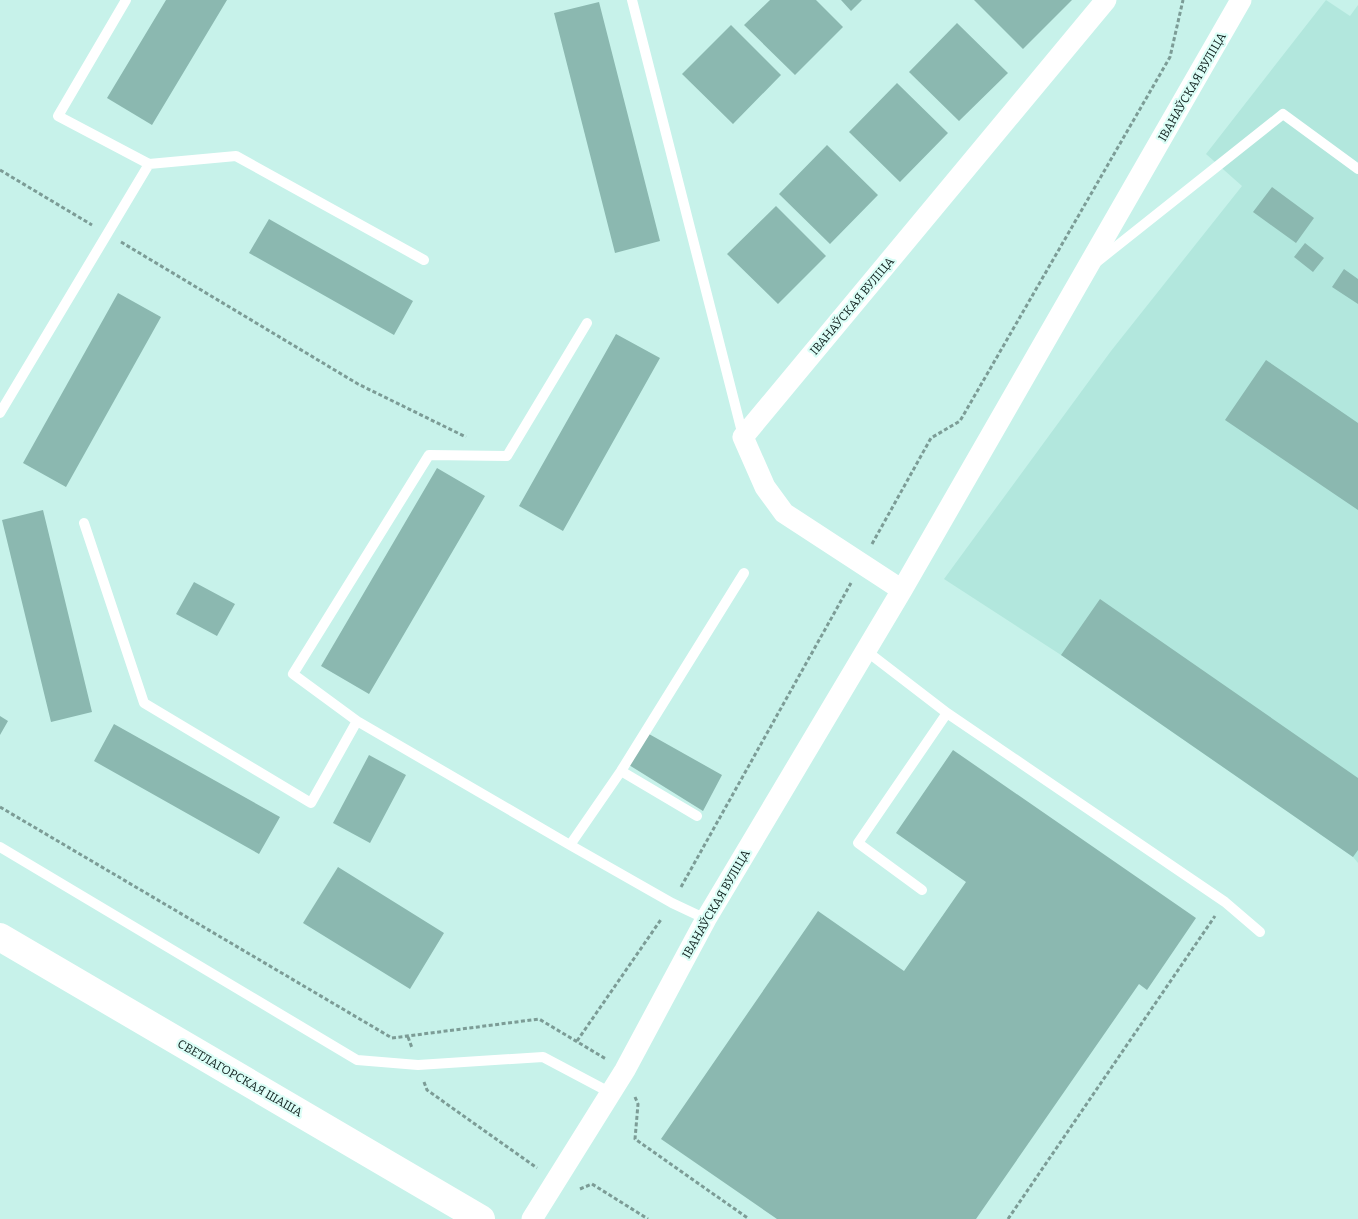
<svg xmlns="http://www.w3.org/2000/svg" width="1358" height="1219" font-family="Bitter,serif">
	<style>
		.built { fill: #b2e7dd }
		.building { fill: #8bb8b0 }
		.lines { fill: none; stroke-linecap: round; stroke-linejoin: round }
		.path { stroke: #7c9c96; stroke-width: 3; stroke-dasharray: 4 2.5; stroke-linecap: butt }
		.lane { stroke: #fff; stroke-width: 10 }
		.street { stroke: #fff; stroke-width: 21 }
		.secondary { stroke: #fff; stroke-width: 28 }
		.labels { text-anchor: middle; dominant-baseline: central; stroke-width: 4.5; stroke-linejoin: round; paint-order: stroke }
		.street-label { font-size: 12px; fill: #10211e; stroke: #dbfef7 }
	</style>
	<rect width="100%" height="100%" fill="#c7f2ea"/>
	<path class="built" d="M1326,0l24,16 8,-11v858l-5,-6 -292,-202 -117,-76 167,-228 131,-165 -36,-32z"/>
	<path class="building" d="M166,0h61l-75,125 -45,-27z
		M770,0h46l27,27 -48,48 -51,-50z
		M841,0h21l-11,11z
		M974,0h98l-49,49z
		M599,2l61,239 -45,12 -61,-240z
		M957,23l51,50 -49,48 -50,-49z
		M731,25l50,50 -48,49 -51,-50z
		M897,83l51,50 -48,49 -51,-50z
		M827,145l51,50 -48,49 -51,-50z
		M1272,187l42,31 -18,25 -43,-31z
		M776,206l50,50 -48,48 -51,-50z
		M269,219l144,82 -19,34 -145,-82z
		M1305,243l19,15 -11,14 -19,-15z
		M1344,269l14,10v25l-26,-17z
		M118,293l43,24 -95,170 -43,-24z
		M616,334l44,24 -97,173 -44,-25z
		M1266,360l92,63v87l-133,-90z
		M437,468l48,28 -116,198 -48,-28z
		M43,510l49,202 -41,10 -49,-202z
		M194,582l41,22 -18,32 -41,-22z
		M1100,599l258,179v72l-5,7 -292,-202z
		M0,716l8,5 -8,14z
		M114,724l166,93 -21,37 -165,-93z
		M649,734l73,41 -19,36 -74,-46z
		M953,750l243,168 -49,72 -8,-6 -163,235h-199l-116,-80 157,-228 86,60 62,-89 -70,-49z
		M369,755l37,20 -36,68 -37,-20z
		M338,867l106,66 -34,56 -107,-66z"/>
	<g class="lines">
		<path class="path" d="M0,170l92,55
			M121,242l237,142 108,53
			M872,544l59,-106 29,-17 210,-364 13,-57
			M0,807l392,231 147,-19 67,40
			M681,887l170,-304
			M408,1037l4,11
			M577,1041l85,-123
			M424,1082l3,8 110,78
			M635,1097l3,7 -3,35 114,80
			M580,1189l12,-5 56,35
			M1008,1219l207,-303"/>
		<path class="lane" d="M632,0l111,436
			M149,164l87,-8 188,104
			M1098,261l185,-147 75,55
			M0,413l149,-249 -91,-48 68,-116
			M84,523l60,180 167,100 46,-82 213,124 102,58 34,16
			M865,650l82,63 -89,130 64,47
			M947,713l278,189 35,30
			M357,721l-64,-47 136,-219 78,1 80,-133
			M621,771l76,45
			M570,845l51,-74 123,-198
			M0,847l357,213 61,5 125,-8 68,36"/>
		<path class="street" d="M902,590l-118,-77 -19,-26 -22,-50 363,-437
			M532,1219l93,-149 81,-151 196,-329 339,-590"/>
		<path class="secondary" d="M0,937l481,282"/>
	</g>
	<g class="labels">
		<g class="street-label">
			<text transform="translate(1192 87) rotate(-60)">ІВАНАЎСКАЯ ВУЛІЦА</text>
			<text transform="translate(852 306) rotate(-50)">ІВАНАЎСКАЯ ВУЛІЦА</text>
			<text transform="translate(716 904) rotate(-60)">ІВАНАЎСКАЯ ВУЛІЦА</text>
			<text transform="translate(240 1078) rotate(30)">СВЕТЛАГОРСКАЯ ШАША</text>
		</g>
	</g>
</svg>
